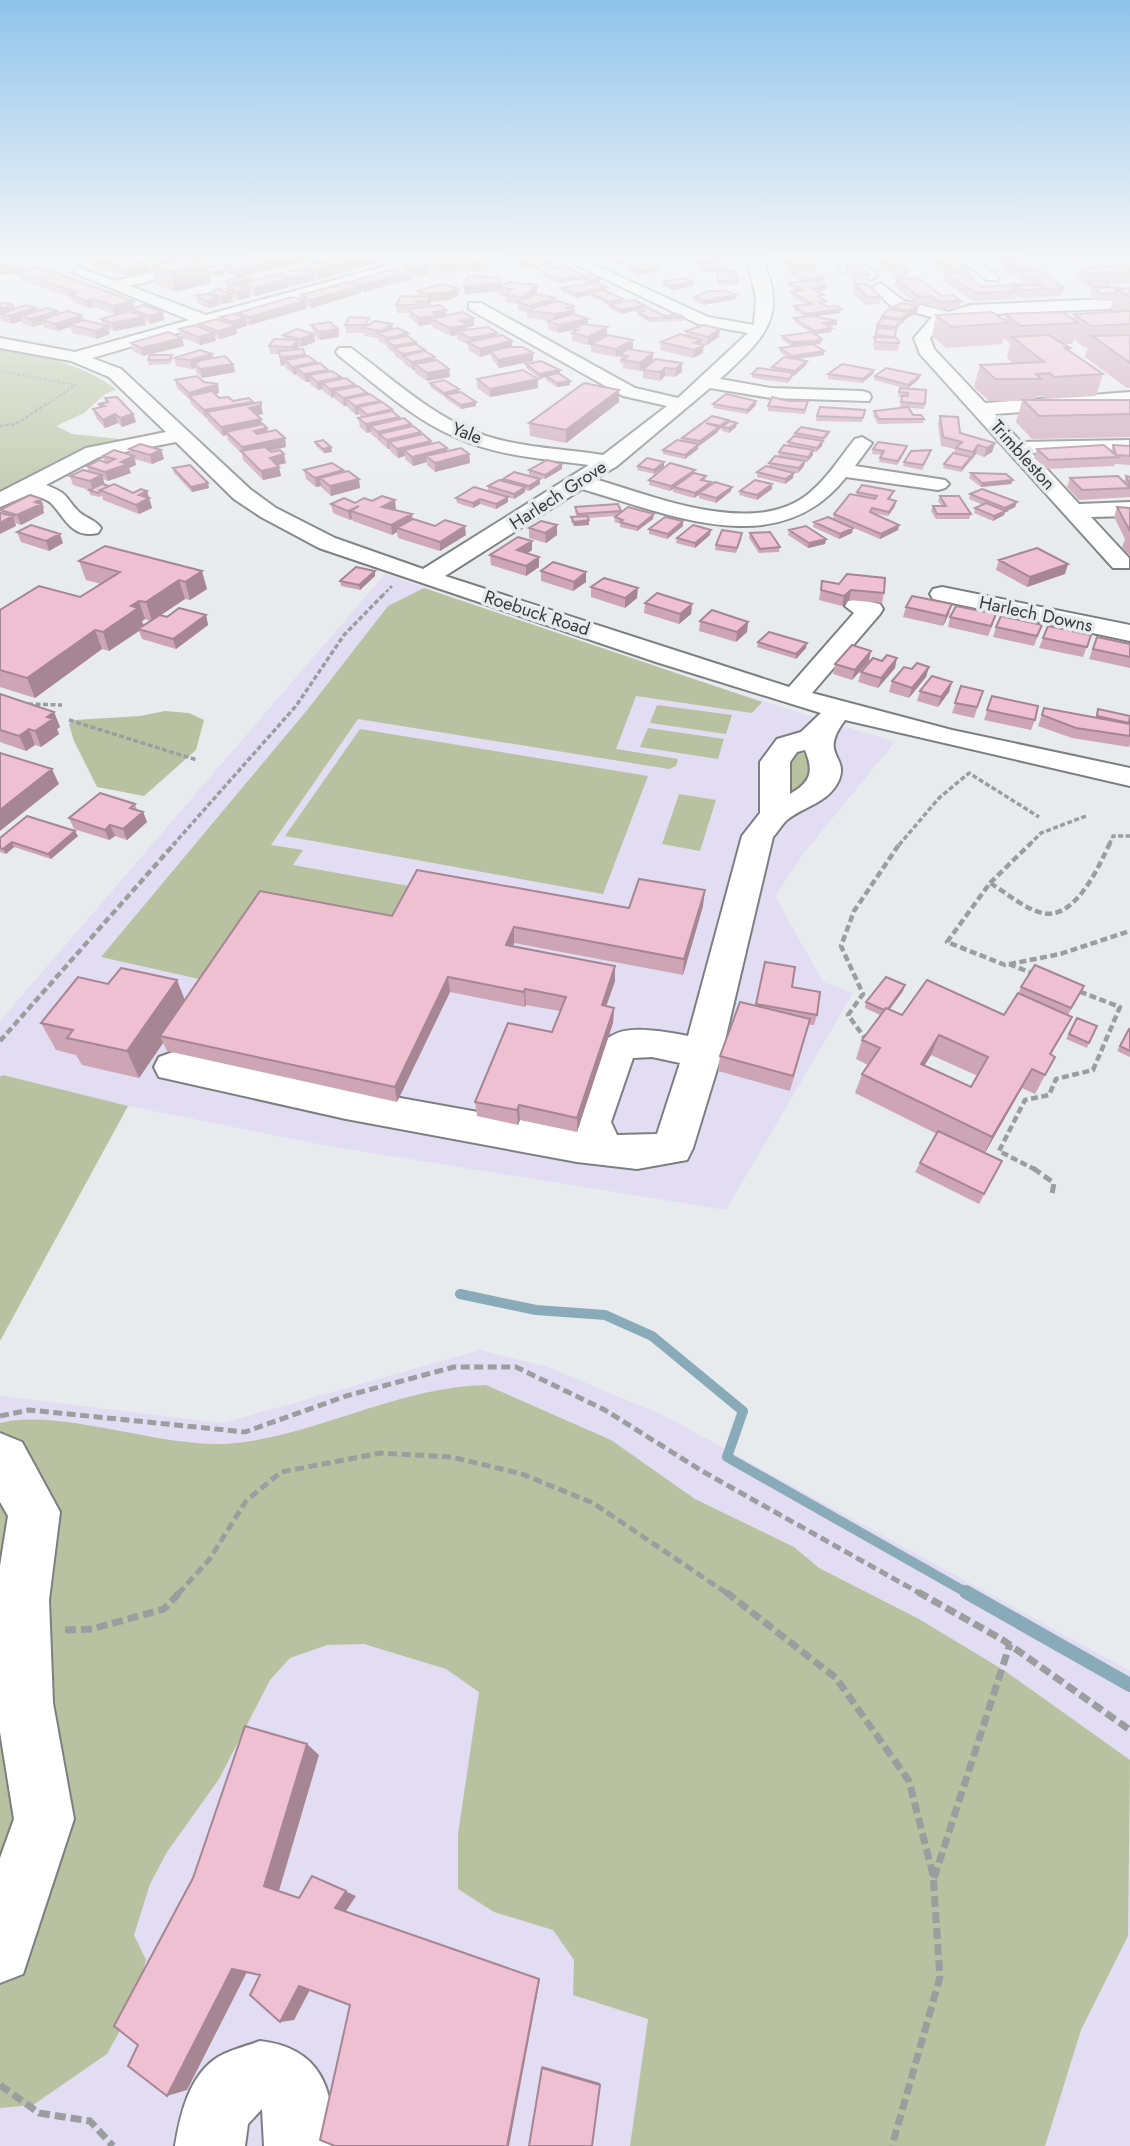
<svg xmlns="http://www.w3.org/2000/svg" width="1130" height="2146" font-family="Jost,sans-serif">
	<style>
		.education { fill: #e2ddf2 }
		.green { fill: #b8c2a0 }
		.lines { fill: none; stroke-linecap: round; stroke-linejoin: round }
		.stream-far1 { stroke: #89aab9; stroke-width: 10 }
		.stream { stroke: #89aab9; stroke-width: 14 }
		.minor-casing { stroke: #7c7f81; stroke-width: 4 }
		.path-far5 { stroke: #9b9e9f; stroke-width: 2; stroke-dasharray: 2.5 2; stroke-linecap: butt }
		.path-far4 { stroke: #9b9e9f; stroke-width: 2.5; stroke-dasharray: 3.5 2; stroke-linecap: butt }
		.path-far3 { stroke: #9b9e9f; stroke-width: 3.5; stroke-dasharray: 5 2.5; stroke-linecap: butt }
		.path-far2 { stroke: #9b9e9f; stroke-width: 4.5; stroke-dasharray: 7 3.5; stroke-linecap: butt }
		.path-far1 { stroke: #9b9e9f; stroke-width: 5; stroke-dasharray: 9 4.5; stroke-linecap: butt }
		.path { stroke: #9b9e9f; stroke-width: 7; stroke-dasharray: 11 5; stroke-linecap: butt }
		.minor { fill: #fff; fill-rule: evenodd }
		.wall { fill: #cda5b5; fill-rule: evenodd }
		.shaded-wall { fill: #a78693 }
		.building { fill: #eec0d2; stroke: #a78693; stroke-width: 2; fill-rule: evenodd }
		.labels { text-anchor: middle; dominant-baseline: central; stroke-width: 7; stroke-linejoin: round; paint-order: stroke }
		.far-street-label { font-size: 18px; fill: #393b3c; stroke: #e8ebed }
	</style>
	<rect width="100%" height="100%" fill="#e8ebed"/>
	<path class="education" d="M385,574l278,96 232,72 -92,112 -28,42 48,86 30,11 -127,217 -403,-65 -195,-39 -128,235v-320z
		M480,1350l65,16 120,50 465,255v475h-1130v-750l223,27z"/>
	<path class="green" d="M0,349c42,6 81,15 116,40l-12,6 -20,18 -28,13 16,8 57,6 -129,55z
		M424,588l338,114 -10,11 -116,-17 -20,53 62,10 -2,7 -7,3 -311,-50 -87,126 32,5 -10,15 116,21 -25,43 -176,52 -107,-24 207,-248 80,-103z
		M657,705l75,10 -6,19 -76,-11z
		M165,711l24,2 15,7 -8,30 -52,46 -47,-9 -23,-46 -5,-17 6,-4 65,-4z
		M648,728l76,11 -6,20 -78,-12z
		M360,729l288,47 -45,118 -318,-58z
		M794,751c17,3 21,11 25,26l-27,16 -6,-3 -2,-34z
		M679,794l37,6 -16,51 -38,-7z
		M3,1075l125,31 -128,235v-264z
		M486,1385l125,55 84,59 99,48 25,21 100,51 86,52 125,89 -2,176 -47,94 -36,116h-415l18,-127 -75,-24 1,-35 -21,-30 -59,-18 -36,-23v-55l21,-142 -33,-23 -82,-25 -37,1 -37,13 -20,22 -51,99 -52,73 -17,32 -16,51 12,25 -14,49 -25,45 -74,51 -33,3v-685c58,-15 155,23 222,21 87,-4 172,-57 264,-59z"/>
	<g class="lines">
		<path class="stream-far1" d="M460,1294l76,16 69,5 47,21 91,75 -16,46 242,137"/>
		<path class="stream" d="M966,1592l164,93"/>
		<defs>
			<path id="minor" d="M0,258h24l-24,7z
				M211,258h82l-7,4 -67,2 -89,22 76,29 205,-56 7,4 -326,95 29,11 129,120 26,19 59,30 88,31 166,-104c-45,-6 -94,-9 -136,-29 -43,-19 -77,-52 -114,-80l-3,-4 3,-4h12c43,32 84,71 135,88 38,12 79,13 117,19l64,-49 -44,-10 -154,-87v-6h12l154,85 43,10 70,-65 -50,-9 -136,-66h18l128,59 46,8 2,-27 -9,-40h14c30,59 0,83 -41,121l51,9 91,3 7,2 2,4 -2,4 -98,-3 -61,-10 -93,78 -22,13c57,17 147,54 203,22 24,-14 40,-41 57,-62l7,-2 10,6 -17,23 90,14 4,4 -4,4 -7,2 -92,-13c-68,87 -177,37 -264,12l-137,87 344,111 65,-74 -9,-7 3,-5 9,-2 23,5 3,5 -3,5 -68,79 140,37 178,38v18l-285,-66c-27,36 4,35 -6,60 -10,23 -35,26 -52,40 -5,4 -9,12 -14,17l-51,216 -29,95 -6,12 -50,9 -60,-7 -231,-43 -187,-42 -5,-10 5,-10 14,-5 216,44 183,33 -1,-7c30,-81 20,-105 117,-86l54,-200 18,-23v-51l17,-23 24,-7 20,-19 -165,-51 -337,-114 -58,-31 -27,-18 -58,-57 -77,15 -53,28c22,9 17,9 31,25 7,8 18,9 24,18l-3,5c-27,6 -33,-16 -47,-30 -4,-4 -15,-7 -21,-9l-30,13v-15l86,-44 80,-16 -57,-55 -38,-16 -71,-13v-10l75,14 114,-32 -117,-48 7,-4 36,13zM805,750c9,22 6,32 -15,44v-32l7,-10zM652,1057l28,6 -23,71 -40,1 -6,-13 22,-64z
				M834,258h14l4,7 17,2 8,9 -7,4 -10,-6 -18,-2z
				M959,258h16l24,19 -2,3h-10z
				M880,283l24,18 45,11 22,-7 159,-7v10l-157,7 -33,10 -10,13 4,11 51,54 145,-11v12l-135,10 26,28 108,-2v8l-7,2 -90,3 47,51 51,-2v14l-39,1 38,41v10h-16l-193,-214 -6,-16 18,-21 -40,-10 -20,-19z
				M942,587l188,38v16l-197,-42 -3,-5 3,-5z
				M0,1433l22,9 38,70 -11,88 4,103 21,116 -51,155 -23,9v-125l14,-39 -14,-87v-166l8,-50 -8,-14z
				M260,2041c62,7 74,49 74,105h-70l-2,-37 -14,15 -3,22h-70c5,-31 14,-71 43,-89 12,-7 28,-11 42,-16z"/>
		</defs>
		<use href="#minor" class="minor-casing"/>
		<path class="path-far5" d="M0,371l76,14 -30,20"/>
		<path class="path-far4" d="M0,426l16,-2 32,-21
			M382,596l10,-10"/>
		<path class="path-far3" d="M28,704l34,1
			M69,720l128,40
			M173,845l123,-139 48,-71 40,-41
			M899,845l40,-47 30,-25 70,44
			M1029,845l12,-12 45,-17
			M1109,845l4,-9h17"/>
		<path class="path-far2" d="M1110,843c-11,23 -35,78 -68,70 -19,-5 -35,-20 -52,-30l-43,59 58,23 55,-11 70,-23
			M990,883l41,-40
			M1009,964l25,10
			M0,1041l175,-198
			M867,1041l-19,-26 15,-21 -22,-48 13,-35 46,-68
			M1036,1170l-37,-19 26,-51 24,-5 7,-16 37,-9 27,-63 -42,-16"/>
		<path class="path-far1" d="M1033,1168l21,15 -2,11
			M0,1416l29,-6 216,22 101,-36 108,-29h62l89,43 97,61 219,123
			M178,1594l31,-34 37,-59 35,-29 100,-19 71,4 70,17 71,29 135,91"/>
		<path class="path" d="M726,1592l110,86 73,103 24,94 7,102 -48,169
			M918,1592l85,48 127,90
			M65,1630l27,-1 72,-20 16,-17
			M934,1878l76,-234
			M0,2085l39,28 51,8 23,25"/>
		<use href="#minor" class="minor"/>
	</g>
	<path class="wall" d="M157,258h22v1l29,7 16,9 -9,2 -5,-2 1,8 -36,9 -20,-8 -4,-19 11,-3z
		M262,258h64l-89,19 -10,-4 -2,-7z
		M465,258l22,6 1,7 -54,3 -3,-15h35z
		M508,258h33l10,7 -14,5 -17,-3v-4l-12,-4z
		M605,258h30v2l-17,5 -13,-5z
		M688,258h37l-1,1h-2v2l7,4v3l-3,1v2l12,11 -1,3h-19l-2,-13h-9l-9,-4v-4h4h-6l-8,-4z
		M782,258h27l8,10 -13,1 21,12 -7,1 8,4v4l-10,1 7,8 3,2 -1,4h-1l16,8 -25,3 22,5v4l-9,1 4,2 -1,4 -16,2 7,5 -1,4 -7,2 10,10 -28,4 11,2 -1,4 -12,10 -6,8 -36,-5v-4l20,-4v-3l16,-9 -8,-6v-4l11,-2 -9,-6v-4l28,-4 -16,-10v-4l10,-1 -10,-7v-4l12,-1 -15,-9v-4l6,-1 -8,-4v-4l12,-2 -13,-8v-4h3l-8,-5v-3l4,-1z
		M879,258h15l14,12 -3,8 37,18 19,5 -2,7 -22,2 -8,-6 -11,1 -24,-19 2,-7 -17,-17z
		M926,258h28l13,11 -1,4 7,4 -1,3 9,7 32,1 1,-4 14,1 -10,-7 1,-2h-5l-12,-8 1,-5 -8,-1 1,-4h25l-3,2 13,8 -1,2 34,18 -3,8 -40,2 -4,-3 -1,4 -42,2 -31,-20 2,-7h2z
		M1029,258h31h-1l-27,2z
		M1062,258h27l-25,1z
		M79,259v-1h43l27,14 -21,5 -23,-7 -1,-2 -12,-2 -2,-7 3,-1z
		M392,259l-55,15 -2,-1v2l-17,5 -4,-2v3l-22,5 -3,-1v2l-34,9 -6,-2 1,3 -11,3 -7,-2 1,4 -11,2 -3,-1 1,2 -11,3 -11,-4 -2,-8 15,-1 -1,-2 17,-1v-4l4,-1 -5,-2 -1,-4 25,1 29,-5v-3l26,-4v-2l19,-4v-1z
		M404,266l25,7 -14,4 -4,-1 1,3 -48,13 -3,-1v2l-50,15 -6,-4 1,5 -56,16 -4,-1 1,2 -11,3 1,5 -17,5 -5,-2 1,4 -16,4 -19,-8 -2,-8 20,-2v-3l22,-4 -1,-3 17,-2v-2l65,-13 -1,-5 51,-12v-2l52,-12z
		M845,266l24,8 -1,7 -14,1 -10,-9z
		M1130,266v17l-23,1 4,3 10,2 9,-1v100h-3l-42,-31 3,-10h-4l-10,-8 -2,5h-9l7,4 -1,3 34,23 -7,22 -49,3 -4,-3h-7l-1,4h95v37l-98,2 -16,-17 6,-21h-33l-15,-14 6,-22 33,-1 -6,-6 3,-14 -6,-6 -2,6 -56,4 -14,-12 4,-21 68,5 1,-6 68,5 1,-5 40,-2 -4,-3 3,-8h-14l-9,-6 2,-6 -14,-10 3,-11z
		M0,267l26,4 109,37 29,12 -13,4 -6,-3 1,4 -32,6 -6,-2 2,5 -13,5 -25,-6 -2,-6 -12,4 -14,-3 -1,-4 -10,3 -10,-3 -1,-3 -11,3 -9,-3 -2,-3v-16l1,2 13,1 1,4 22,2h20l1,3 45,11 -2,-6 31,-6 -1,-4 -17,5 -20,-7 -6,1 -16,-7 -1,-3 -50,-18 -2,-6 -19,1z
		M629,267l31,4 -22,4 -9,-4z
		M543,272l57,6v4l-12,2 -6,-3v-2l-23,4 -16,-7z
		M663,282l30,4 -21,4 -10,-5z
		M854,284l27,13 -1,7 -14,1 -14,-13z
		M537,285v7l-2,3 21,3v3l18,9 1,4 13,11 19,10 -19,10 -16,-4v-8l1,-3 -14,3 -11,-4v-8l-21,-3v-5l-9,-3v-6l-12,-2v-6l-8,-1v-4l-33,3 -1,-7z
		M606,287v4l17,11 21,3v2l21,9 19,1v4l-35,1 -11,-6 1,-6 -18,4 -12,-6v-3l-20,-9v-1l-13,3 -15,-6v-4z
		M417,291l42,5 -11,4 -17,2 -1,4 17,9 27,11 -6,1v3l29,3v3l15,5v6l21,14 -34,7 -7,-9 -1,-5 -11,3 -12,-7v-5l-11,-6v-4l-6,1 -19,-9v-3l-13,2 -10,-9v-4h-12l-1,-8 22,-8z
		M694,297l42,2 -33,6 -9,-5z
		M902,303l15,11 -10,4 -8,8 -3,7 -1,5 4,5 -1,8 -24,-1 -1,-5 1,-8 3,-12 4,-6 1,-3 9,-6 1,-3z
		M392,324l1,5 15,4 1,4 7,5 1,2 18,17 14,8 1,8 -23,4 -12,-8v-3h-2l-9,-6v-2l-9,-6v-2l-8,-6 -1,-3 -8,-4v-3l-14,-2v-3h-18l-1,-8z
		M311,325l27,4 1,8 -19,3 -6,-5 1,7 -14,5 -2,-1 -1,3 7,7 11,6v2l12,6v2l27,13v1l12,7v2l13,6v2l19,14 1,2 11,5 1,2 9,6v3l10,6 1,3 15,4v3l22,3 1,9 -35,9 -8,-7v-3l-14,4 -8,-7v-3l-7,2 -8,-7v-2h-2l-8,-7v-1l-9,-7v-2l-4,1 -7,-6 -2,-9 3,-1 -2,-3 -3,1 -9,-8v-1h-3l-9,-7v-2l-3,1 -9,-7v-2l-5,1 -8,-6v-2h-4l-9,-6v-2l-3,1 -8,-7 -1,-3 -4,1 -2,-12h-9l-1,-8 15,-6 -1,-5 30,-2z
		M686,331l33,6 -12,8 -6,-2 2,10 -10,5 -33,-8 1,-8 25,-6z
		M131,343l53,3 -41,10 -10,-5z
		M591,344l42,4 -3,2 23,3v8l29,11 -7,5 -10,-1 -5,5 -17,-3v-8l6,-6 -9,7 -17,-3v-4l-3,-1v-8l-4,2 -25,-5z
		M172,355l1,4 -3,5 -21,1 -1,-5z
		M174,358h39l20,6 2,8 -33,6 -6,-6 -1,-4 -3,1 -16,-3z
		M526,364l34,10 10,11 -13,2 -11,-7v-3l-6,2 -14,-11z
		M828,374h45l-11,9 -34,-4z
		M920,375l-1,4 -12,10 18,15 -1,5 -24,-2 2,-10h-4l2,-9h4l-30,-8 1,-4z
		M477,379l61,9 -48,9 -13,-9z
		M175,380l29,2 14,2 1,9 -4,1 4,4 34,5 10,11 -6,1 11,17 17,6 1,9 -17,4 17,12 -9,2 2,2 2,9 -18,4 -20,-20 -1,-6 -14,-14 -1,-5 -4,1 -15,-15 -1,-3h-1l-15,-14 -1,-4 -13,-12z
		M430,383l29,6v3l17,10v4l-15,3 -15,-10v-2h-1l-15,-10z
		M619,390v12l-53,41 -36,-7 -1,-13z
		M105,398l28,16 3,8 -14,5 -4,-4 -13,5 -9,-10 -3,-9 6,-1 -1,-4 8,-2z
		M756,401v4l-9,9 -34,-6v-4z
		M807,405l-2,9 -37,-3v-5z
		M865,410l-3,12 -46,-1 1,-5z
		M874,411l39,4 11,4 -1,4 -45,1 -5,-9z
		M940,416l20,17 35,10 -3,9 -8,5 -8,-3 -15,18 -18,-4 1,-4 10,-11 1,-4 -14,-3 -3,-22z
		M700,423h28l8,4 -7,6 -7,-2v-3l-4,2v2l-20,14v3l-13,10 -22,-5v-4l18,-10 1,-2z
		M829,432l-1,4 -6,6v4l-6,6h-3v3l-6,7 -3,-1v5l-6,7 -16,-3 11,8 -8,6 -28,-7v-5l12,-6v-3l9,-7 1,-4 9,-6v-4l7,-6v-3z
		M315,442l16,5 1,5 -8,1 -8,-7z
		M1113,445l17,1v19l-15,-1 -1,2 -68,3 -12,-11 3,-9 74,2z
		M129,449l32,1 3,9 -12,5 -17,-5 1,6 -7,3 2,5 -23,8 -5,-2 2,6 28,8 14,-2 5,17 -13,6 -36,-14 -1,-4 -3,1 -9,-2 -1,-5 -16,-5 -3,-9 18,-5 -1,-5 17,-4 -1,-6 27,-1z
		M873,449l33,1 -9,15 -18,-3 2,-7 -9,-1z
		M930,454l-8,16 -19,-4 1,-4z
		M638,466l26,1 -10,7 -17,-4z
		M173,468l36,20 -17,4 -18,-19z
		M562,469l-17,10 -16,-4v-5z
		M304,470h39v2l17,16 -29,8 -10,-9v-1l-5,1 -10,-8z
		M694,473l12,3 -1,5 6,1 -1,3 21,6 -15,12 -17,-5v-3l-5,3 -21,-6v-3l-3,2 -21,-6v-5z
		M971,473l42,7 -2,4 -30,3 -12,-9z
		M1126,476l4,1v20l-51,3 -12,-13 3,-9 54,4z
		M503,479l37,5 -11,7 -4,-1v2l-11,7 -26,-8v-5l15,-5z
		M772,484v5l-15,11 -18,-5 1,-4z
		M474,487l34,15 -12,7 -16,-5 -7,4 -16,-5 -1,-5z
		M857,492l35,3 -2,5 5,6 -7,10 -16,-3 27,12 -1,5 -18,9 -45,-19 17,13 -13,6 -26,-12 1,-5 19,-3 1,-5 22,-19z
		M970,494l47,8 -2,5 -10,5 -1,3 -11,6 -19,-8 1,-5 8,-3 -14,-6z
		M940,496l31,18 -2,5h-33l-5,-8 2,-5h9l-4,-5z
		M355,503l41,7h-1l17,9 54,16 -26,16 -42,-13 -1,-6 -5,3 -39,-14 -1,-2 -2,1 -17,-7 -2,-9z
		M575,507l46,4 32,8 -16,12 -17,-4v-4l-6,-1 1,-5 1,-1 -28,2 1,7 -15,1 -3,-4v-5h6l-2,-5z
		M1117,507l13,1v48l-8,-8 3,-9 -11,-22z
		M44,508l-1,1 1,4 -23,12 -6,-2 1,3 -15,-13 -1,-3z
		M557,525v10l-11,8 -17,-5v-10z
		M683,526l-16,13 -18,-5v-5z
		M789,530l37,9 -1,5 -17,4 -20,-13z
		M17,532l46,11 -14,8 -28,-9z
		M750,533l30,14 -1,5 -20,1 -10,-15z
		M710,535l-15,13 -19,-5 1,-5z
		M742,538l-6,15 -21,-3 1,-5z
		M532,541v9l-5,4 12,13 -13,9 -35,-11 -1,-10z
		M105,546l102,43 -17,11 -5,-1 -24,16 6,2 39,-2 2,10 -32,24 -34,-10 -3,-8 -30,20 -7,-2 -67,49 -35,-11v-77l80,-13 21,-13 -15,-4 -7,-19zM145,619l5,2 -6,5 -2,-5z
		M999,560l66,14 -38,13 -31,-17z
		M375,571v5l-15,14 -19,-4 -1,-5z
		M541,571l45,1v10l-13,9 -32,-10z
		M822,581l62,12 -2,10 -33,-3 -7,6 -23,-6z
		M591,587l46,11 -12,10 -34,-11z
		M645,603l47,1 -1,10 -12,10 -35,-11z
		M906,607l43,7 -6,12 -40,-9z
		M950,617l43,7 -5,12 -40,-9z
		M700,621l48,1 -1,10 -11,10 -37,-11z
		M1042,625l-8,21 -41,-9 3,-10z
		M1048,626l43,9 -8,22 -44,-9z
		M1097,637l33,7v24l-41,-9z
		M758,642l48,6 -10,11 -39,-12z
		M869,661l-17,19 -19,-6 2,-10z
		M929,667l-3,10 -17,21 -20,-6 3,-11z
		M895,668l-17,20 -20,-6 3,-10z
		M952,682l-3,10 -11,15 -21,-6 3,-10z
		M961,686l22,5 -9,27 -22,-5z
		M0,694l54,18 6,15 -3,2 2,5 -18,13 -6,-2 -9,6 -26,-9z
		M992,697l43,23 -4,10 -47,-10z
		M1044,708l51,10 3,-9 32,11 -1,4h1v20l-1,3 -57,-9 -34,-12z
		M135,804l2,6 6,2 4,10 -20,18 -12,-4 -6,4 -35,-11 -5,-11z
		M78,836l-27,23 -37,-12 -8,7 -6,-2v-14z
		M703,906l-20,69 -169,-32 -1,3 102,20v15l-9,25 8,2 -1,15 -36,109 -57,-12 -2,5 -41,-9 -2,-14 77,-70 8,-21 -34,-6 -1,2 -75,-15 -53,110 -230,-51 -4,-8 -24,35 -57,-13 -6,-10 -20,-5 -15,-27 144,-23 207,-84z
		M765,962l27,25 25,28 -3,10h-5l-19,66 -72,-20 2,-15 36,-50z
		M1021,987l58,9 -11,19 4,2 -21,38 4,2 -20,37 -13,-6 -37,65 17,8 -23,43 -64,-32 5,-9 17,-29 -82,-41 7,-19 6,-9 -12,-6 6,-19 18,-25 -15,-7 1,-6 37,-11 -13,18 12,6h102l14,-21zM931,1055l47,21 -7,11 -47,-21z
		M1077,1018l12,25 -2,5 -21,-9z
		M1129,1029l1,1v27l-13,-6z"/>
	<path class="shaded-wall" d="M68,258v3l-17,1 -1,-3z
		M117,258h5l1,6h-18l-1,-3z
		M161,258h18l1,1 -18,3z
		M294,258h32l-89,19 -1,-7z
		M369,258h23v1l-55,15 -1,-8z
		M529,258h12l-20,5v-3z
		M631,258h4v2l-17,5 1,-3z
		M719,258h6l-1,1h-2v2l-26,3 1,-3z
		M1011,258h10l-11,6z
		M551,262v3l-14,5v-3z
		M147,264l2,8 -21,5 -2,-7z
		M207,264l4,19 -36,9 -4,-20z
		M817,264v4l-24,2 1,-3z
		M24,265l2,8 -7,-1v2l-19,1v-4z
		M729,265v3l-3,1v2l-19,1v-3z
		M429,266v7l-14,4v-7z
		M334,267l1,8 -17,5 -1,-8z
		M660,268v3l-22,4v-4z
		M224,271v4l-9,2 -1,-4z
		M411,271l1,8 -48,13v-7z
		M313,273l1,8 -22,5 -2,-8z
		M583,275l-1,4 -23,4v-3z
		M825,277v4l-21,2v-4z
		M501,278v13v-3h-3v3l-33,3 -1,-7z
		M600,278v4l-12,2v-4z
		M249,279l1,4 -17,4 -1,-4z
		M288,279l1,8 -34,9 -1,-8z
		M693,282v4l-21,4v-4z
		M537,285v7l-14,12v-7z
		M361,286v7l-50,15 -1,-8z
		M826,286v4l-15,2v-4z
		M606,287v4l-17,1v3l-13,3v-4z
		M459,289v7l-11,4 -17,2v2l-3,5v-15z
		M248,290l2,7 -11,3 -2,-8z
		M232,294l1,8 -11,2 -1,-7z
		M736,295v4l-33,6 1,-4z
		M218,298l2,7 -11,3 -2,-7z
		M556,298v8l-25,5 -1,-5z
		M92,299l2,8 -6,1 -2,-7z
		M623,299v4l-14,1v-2z
		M133,301l2,7 -21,6 -2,-8z
		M305,301l1,8 -56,16 -1,-8z
		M0,302l2,7 12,-4 2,8 -16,1z
		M644,305v4l-5,-1v2l-18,4v-4z
		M574,306l1,12 -21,4v-8z
		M918,306l-1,8 -10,4 -7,8 2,-7 6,-8z
		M36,308l2,8h-17l1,5 -11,3 -2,-8z
		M841,309l-1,4 -34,5v-4z
		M446,310l1,8 -16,1 1,5 -13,2 -1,-8 15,-6z
		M57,311l3,7 -19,2 2,4 -10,3 -2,-8z
		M163,312l1,8 -13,4 -2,-8z
		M82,315l2,8 -14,2v2l-12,4 -2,-7z
		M144,317l2,8 -32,6 -2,-8z
		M245,318l2,8 -11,3 1,5 -17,5 -2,-8 15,-4 -1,-5z
		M474,318v8l-6,1v6l-11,-2v4l-6,1 -1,-8 10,-7z
		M588,319v8l-15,2v1l-14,3v-8z
		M837,321v4l-15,2 1,-4z
		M392,324l1,7 -12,4v-4z
		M108,326l2,8 -13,5 -2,-8z
		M607,327v8l-19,10v-8z
		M832,328l-1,4 -17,3v-4z
		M338,329l1,8 -19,3 -1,-8z
		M720,329l-1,8 -12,8 1,-8z
		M214,333l2,8 -16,4 -2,-8z
		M408,333l1,8 -20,1 -1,-4z
		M497,333v8l-27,2v-5z
		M314,334l1,8 -14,5 -1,-8z
		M182,338l2,8 -41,10 -2,-8z
		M822,339l-1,4 -7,2 -23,2 1,-5z
		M298,340l1,8 -5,7 -2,-8z
		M633,340v8l-17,9v-8z
		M701,340l-1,7 4,-2 -1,8 -10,5 1,-15z
		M512,341v8l-21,2v3l-11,3v-8z
		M416,342l1,8 -22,-2 -1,-2z
		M824,351v4l-33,5 1,-4z
		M533,353v8l-34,7 -1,-8z
		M653,353v9l-13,9v-8z
		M212,354l2,8 -20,1 1,5 -3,1 -2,-9z
		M305,355l1,9 -21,-4v5l-4,1 -1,-9z
		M435,357v9l-20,-2v6h-2l-1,-8z
		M807,361l-1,4 -12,11 1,-5z
		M316,362l1,8 -21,-2 1,6 -3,1 -2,-8z
		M682,363v9l-7,5 1,-8z
		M233,364l2,8 -33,6 -2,-9z
		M665,368v8l-5,5v-9z
		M449,369l1,8 -23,4v-8z
		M328,370l1,8 -20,-3 1,7h-4l-2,-8z
		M560,370v4l-14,2v1l-6,2 -1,-5z
		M874,370l-1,4 -11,9 1,-4z
		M920,375l-1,4 -12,10 1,-4z
		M341,377l1,9 -20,-3 1,6 -5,1 -1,-8z
		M538,379v9l-48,9v-8z
		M570,381v4l-13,2v-4z
		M218,384l1,9 -25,8 -4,-4 -1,-4z
		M355,385l1,8 -22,-2 1,6 -3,1 -2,-9z
		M459,389v5l-13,1v2h-1l-1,-4z
		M619,390v12l-53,41v-13z
		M367,393l1,8 -22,-2 1,7h-3l-1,-8z
		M380,401l1,9 -23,-3 1,7 -3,1 -1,-9z
		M756,401v4l-9,9v-4z
		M253,402l1,5 7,-2 2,9 -13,2 -44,-4 1,6h-1l-2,-8z
		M476,402v4l-15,3v-4z
		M392,409l1,9 6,-1 1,8 -30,1 1,6 -4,1 -1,-9 3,-1 -2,-8z
		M115,414l3,9 -13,5 -2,-8z
		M133,414l3,8 -14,5 -2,-9z
		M261,419l2,9 -37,4 1,3 -4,1 -2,-9z
		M728,420v4l-6,3 -3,4 1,-5z
		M737,423l-1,4 -7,6v-5z
		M411,424l1,9 -33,1 1,7h-1l-1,-9z
		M719,427l-1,5 -19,14 1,-5z
		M267,428l2,9 -13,3 -2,-9z
		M421,432v9l-32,1 1,7h-2l-1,-9z
		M285,438l1,9 -40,9 -3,-3 -1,-6z
		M431,441l1,9h-28l1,6 -7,2 -1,-9z
		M823,441l-1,5 -6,6 1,-4z
		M995,443l-3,9 -8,5 3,-9z
		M699,444l-1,5 -13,10v-4z
		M978,445l-2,9 -5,7 2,-9z
		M907,446l-1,4 -9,15 1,-4z
		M331,447l1,5 -8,1 -1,-4z
		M447,448l1,9 -22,-1 1,6 -14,4 -1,-9z
		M161,450l3,9 -12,5 -2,-9z
		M813,450v5l-6,7 1,-5z
		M284,454l2,9 -15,4 -1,-9z
		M469,454l1,9 -35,9v-9z
		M134,456l2,9 -7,3 2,5 -23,8 -3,-9z
		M971,457l-1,4 -9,11 1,-4z
		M805,461l-1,5 -6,7 1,-5z
		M664,462v5l-10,7v-4z
		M562,464v5l-17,10v-4z
		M279,467l2,9 -18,4 -2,-9z
		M343,470l1,9 -24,-1 1,8 -5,1 -1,-9z
		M695,470l-1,4 -24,17 1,-5z
		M794,473l-1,5 -8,6v-5z
		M102,475l3,10 -12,6 -3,-10z
		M359,479l1,9 -29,8 -1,-10z
		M540,479v5l-11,7v-5z
		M1013,480l-2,4 -30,3 1,-4z
		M711,482l-1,5 -16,11 1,-5z
		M208,483l1,5 -17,4 -1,-5z
		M772,484v5l-15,11v-5z
		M525,487v5l-11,7v-5z
		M732,487l-1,4 -15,12v-5z
		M147,491l5,17 -13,6 -3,-9 3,-10z
		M508,497v5l-12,7v-5z
		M41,499l3,9 -1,1 1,4 -23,12 -4,-10 18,-13z
		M480,499v5l-7,4v-5z
		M395,500l1,10 -13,6 -1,-9z
		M896,501l-1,5 -7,10 1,-4z
		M1017,502l-2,5 -10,5 -1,3 -11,6 1,-5 10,-5 1,-3z
		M359,506l-8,5 1,8 -2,1 -2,-9z
		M412,514l1,10 -16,4v4l-5,3 -1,-10z
		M654,514l-1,5 -16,12 1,-4z
		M13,516l3,10 -16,8v-11z
		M589,520v5l-15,1v-4z
		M683,521v5l-16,13 1,-5z
		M557,525v10l-11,8 -1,-10z
		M899,525l-1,5 -18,9 1,-5z
		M465,526l1,9 -26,16v-9z
		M853,528l-1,5 -13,6 1,-5z
		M711,530l-1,5 -15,13v-5z
		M60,534l3,9 -14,8 -3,-10z
		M826,539l-1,5 -17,4 1,-5z
		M532,541v9l-15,10v-10z
		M539,557v10l-13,9v-10z
		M1068,564l-3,10 -38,13 3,-10z
		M202,571l5,18 -17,11 -5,-18z
		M375,571v5l-15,14 -1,-5z
		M586,572v10l-13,9 1,-9z
		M179,580l6,19 -33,22 -6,-19z
		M638,588l-1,10 -12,10v-10z
		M851,590l-2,10 -7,6 2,-10z
		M139,601l6,18 -3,2 2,6 -6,2 1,2 -30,20 -6,-19 28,-26z
		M692,604l-1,10 -12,10 1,-10z
		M952,604l-3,10 -6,12 3,-10z
		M206,615l2,10 -32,24 -3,-10z
		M748,622l-1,10 -11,10 1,-10z
		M95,630l7,19 -67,49 -8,-20z
		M807,643l-1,5 -10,11v-5z
		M871,651l-2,10 -17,19 3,-10z
		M897,658l-2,10 -17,20 3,-10z
		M929,667l-3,10 -17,21 3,-10z
		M952,682l-3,10 -11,15 3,-10z
		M54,712l6,15 -3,2 2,5 -18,13 -6,-16 12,-14z
		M29,729l6,16 -9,6 -7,-15z
		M52,769l7,15 -59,47v-21z
		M143,812l4,10 -20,18 -4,-11z
		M110,825l5,11 -6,4 -4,-10z
		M75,831l3,5 -27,23 -3,-5z
		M12,842l2,5 -8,7 -3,-5z
		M705,890l-2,16 -20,69 1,-16z
		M514,927v16l-7,17 -1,-15z
		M615,966v15l-14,40 1,-16z
		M448,977l2,15 -53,110 -2,-15z
		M177,980l11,28 -28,28 3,7 -24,35 -12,-27z
		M905,985l-2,6 -19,26 2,-6z
		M525,989l1,16 -1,2 -1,-15z
		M614,1008l-1,15 -36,109v-14z
		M939,1035l-8,20 -18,29 8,-20z
		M1032,1069l-10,19 -39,68 9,-19z
		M519,1105l1,15 -2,5 -1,-15z
		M307,1744l12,11 -40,136 -15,-5z
		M312,1876l44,20 -10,15 194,68 -31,167h-2z
		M232,1969l16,1 -61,120 -20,6z
		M299,1986h13l-18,34 -14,2z
		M542,2066l58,17v2l-58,-17z"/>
	<path class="building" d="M95,258h22l-13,3 -14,-2z
		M125,258l22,6 -21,6 -23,-7z
		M184,258l23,6 -36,8 -20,-7z
		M262,258h32l-58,12 -11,-4z
		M341,258h28l-33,8 -12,-3z
		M466,258h19l2,6 -53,2 -3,-7h35z
		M513,258h16l-8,2z
		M541,258l10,4 -14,5 -17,-4z
		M608,258h23l-12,4z
		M690,258h32l-25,3z
		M789,258h20l8,6 -23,3 -11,-6 9,-1z
		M882,258h12l14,12h-5l3,3 -7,1z
		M937,258h17l13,11h-14z
		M1004,260h14l13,8 -15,1z
		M720,261l9,4 -6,1 3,1 -19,2 -9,-5z
		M317,262l17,5 -17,5 -12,-4z
		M418,263l11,3 -14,4 -11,-4z
		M652,263l8,5 -22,3 -9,-4z
		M24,265l1,4 -25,2v-4z
		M859,265l10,9 -14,1 -10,-9z
		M208,266l16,5 -10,2 -5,-2z
		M1130,266v7l-40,1 -9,-6z
		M40,267l93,34 -21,5 -20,-7 -6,2 -16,-7 5,-2 -56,-20z
		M555,267l12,1 16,7 -24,5 -16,-8z
		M398,268l13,3 -47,14 -12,-4z
		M801,268l24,9 -21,2 -16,-10z
		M302,269l11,4 -23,5 -11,-4z
		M1040,270l24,18 -41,2 -9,-6 29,2 -23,-15z
		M716,271h19l3,11 -19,-1z
		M968,273l5,4h-5l13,10 29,-2 8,6 -42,2 -31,-19z
		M274,275l14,4 -34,9 -12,-4z
		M593,275l7,3 -12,2 -6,-3z
		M468,276l33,2v5l-37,4z
		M243,277l6,2 -17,4 -7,-2z
		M684,278l9,4 -21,4 -9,-4z
		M918,278l24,18 11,-1 8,6 -23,1 -7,-6 -12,1 -23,-18z
		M814,280l12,6 -15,2 13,7 -6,1 8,5 -7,1 9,5 9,-1 4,3 -35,5 -12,-8 18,-2 -21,-12 12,-2 -14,-7z
		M1102,281l9,6h-14l-9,-5z
		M348,282l13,4 -51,14 -9,-5z
		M509,282l28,3 -14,12 -17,-2 7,-6 -15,-1z
		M596,283l10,4 -30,7 -15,-6z
		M442,284l17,5 -12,3 -19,2 -11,-3z
		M854,284h13l14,13h-13z
		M236,285l12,5 -11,2 -10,-4z
		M1117,287l4,2h-4l-1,4 -14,1 -9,-6z
		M1130,288v9l-13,-8z
		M219,289l13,5 -11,3 -11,-4z
		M603,290l20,9 -14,3 -20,-10z
		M708,291h18l10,4 -32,6 -10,-4z
		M207,294l11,4 -11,3 -11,-5z
		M535,294l21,4 -26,8 -12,-4z
		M401,296l29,1 -2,5 -11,-1 -2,4h-19z
		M292,297l13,4 -56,16 -12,-4z
		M634,300l10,5 -23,5 -12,-6z
		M557,301l17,5 -7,2 8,3 -21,3 -27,-4z
		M5,303l9,2 -14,4v-5z
		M902,303l16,3 -10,5 -16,-4z
		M26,305l10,3 -27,8 -9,-2z
		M144,305l19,7 -14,4 -18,-7z
		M440,305l6,5 -13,2 4,4 -19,2 -10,-9z
		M646,307l19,9 12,-2 7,3 -35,1 -11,-6 6,-1 -5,-3z
		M47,308l10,3 -26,8 -10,-3z
		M888,309l20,3 -6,7 -20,-3z
		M67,311l15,4 -26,9 -15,-4z
		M129,311l15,6 -32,6 -11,-4z
		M1130,311v13l-39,2 -17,-12z
		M462,312l12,6 -14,3 8,4 -18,3 -19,-9z
		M992,312l16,11 -57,4 -15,-12z
		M1063,312l15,11 -58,3 -15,-12z
		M233,314l12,4 -13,4 -12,-5z
		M573,314l15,5 -29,6 -11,-4z
		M812,316l25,5 -14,2 9,5 -18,3 -20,-13z
		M349,317l20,1 -4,7h-20z
		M882,318l18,2 -4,7 -19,-2z
		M217,319l19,7 -18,5 -19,-7z
		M83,320l25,6 -13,5 -25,-6z
		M375,321l17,3 -11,7 -18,-3z
		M330,322l8,7 -19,3 -8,-7z
		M583,324l24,3 -19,10 -16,-4 6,-3 -5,-1z
		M195,325l19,8 -16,4 -19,-8z
		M704,325l16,4 -12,8 -22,-6z
		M488,327l9,6 -27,5 -13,-7z
		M397,328l11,5 -20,5 -11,-5z
		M877,328l19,1 -1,8 -19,-2z
		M297,329l17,5 -14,5 -17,-4z
		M168,332l14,6 -41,10 -10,-5z
		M812,332l10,7 -8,2 -22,1 -10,-6z
		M680,334l21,6 -7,3 10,2 -10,5 -33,-8z
		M502,335l10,6 -32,8 -13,-7z
		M608,335l25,5 -17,9 -25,-5z
		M1048,335l22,13h-5l38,26 -49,3 -4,-4 -14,1 5,5h-46l-15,-14 64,-3 -32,-25z
		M1130,335v28l-38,-27z
		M407,336l9,6 -22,4 -8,-6z
		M874,337l23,1 2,5 -23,-1z
		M274,339l24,1 -6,7 -23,-1z
		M416,344l9,6 -22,4 -9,-6z
		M813,344l11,7 -32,5 -12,-8z
		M508,347h15l10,6 -35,7 -7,-9z
		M303,349l2,6 -25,2 -1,-6z
		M628,349l25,4 -13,10 -17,-3 5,-4 -8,-1z
		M200,350l12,4 -22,6 -16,-2z
		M425,351l10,6 -23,5 -9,-6z
		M150,355h22l-3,5h-21z
		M225,356l8,8 -33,5 -6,-6 8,-3z
		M308,356l8,6 -24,5 -7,-7z
		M784,357l23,4 -12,10 -23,-4z
		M655,359l27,4 -6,6 -11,-1 -5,4 -17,-2z
		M437,360l12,9 -22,4 -12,-9z
		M541,361l19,9 -21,4 -13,-10z
		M320,363l8,7 -24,4 -8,-6z
		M842,364l32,6 -11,9 -35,-5z
		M758,368l36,5 -5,6 -37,-5z
		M886,368l34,7 -12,10 -33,-9z
		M523,370l15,9 -48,10 -13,-10z
		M332,371l9,6 -24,5 -8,-7z
		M558,373l12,8 -13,2 -11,-7z
		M197,376l7,6 14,2 -29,9 -14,-13z
		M346,378l9,7 -25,4 -8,-6z
		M444,380l15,9 -15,4 -14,-10z
		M584,383l35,7 -53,40 -37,-7z
		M358,386l9,7 -24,5 -9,-7z
		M900,388l26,2 -1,14 -24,-2 1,-6h6v-3l-9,-1z
		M212,391l7,7 9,-1 5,4 16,-3 4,4 -49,8 -15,-14z
		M461,392l15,10 -15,3 -15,-10z
		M370,394l10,7 -25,5 -9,-7z
		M726,394l30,7 -9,9 -34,-6z
		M117,397l16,17 -13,4 -5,-4 -12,6 -10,-11 12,-3 -7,-2 10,-2 -3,-4z
		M772,397l17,4h19l-3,9 -37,-4z
		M1023,400h107v14l-91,2z
		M261,402v3l-12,3 12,11 -40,8 -15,-15z
		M382,402l10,7 -25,6 -9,-8z
		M820,407l45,3 -2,8 -46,-2z
		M908,407l5,8h8l3,4h-45l-5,-8z
		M392,411l7,6 -33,7 -8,-6z
		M712,416l16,4 -8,6 -14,-3 13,4 -19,14 -18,-3z
		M940,416l18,1 2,16 35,10 -8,5 -9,-3 -5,7 -17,-4 6,-6 -19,-5z
		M404,418l7,6 -33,8 -8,-6z
		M730,421l7,2 -8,5 -7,-1z
		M263,424l4,4 -13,3 3,3 19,-4 9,8 -43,9 -16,-15z
		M413,426l8,6 -34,8 -8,-6z
		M801,427l28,5 -6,6 -28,-5z
		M423,434l8,7 -34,8 -8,-7z
		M794,436l29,5 -6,7 -29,-6z
		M323,440l8,7 -8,2 -8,-7z
		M677,440l22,4 -14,11 -22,-5z
		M439,442l8,6 -35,9 -8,-7z
		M878,442l29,4 -9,15 -18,-3 4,-7 -11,-2z
		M140,444l21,6 -11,5 -21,-6z
		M784,445l29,5 -5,7 -29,-5z
		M1104,445l14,12 -69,3 -12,-11z
		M1113,445l17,1v10l-14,-1z
		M265,447l6,5 9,-2 4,4 -14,4 9,9 -18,4 -20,-20z
		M461,448l8,6 -34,9 -9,-7z
		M114,450l20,6 -13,6 7,2 -23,8 -18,-6 12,-6 8,3 8,-4 -12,-3z
		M931,450l-8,15 -19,-3 7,-11z
		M953,453l18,4 -9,11 -18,-4z
		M775,456l30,5 -6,7 -30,-5z
		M647,458l17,4 -10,8 -16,-4z
		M547,460l15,4 -17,11 -16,-5z
		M332,463l11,7 -28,8 -11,-8z
		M670,463l25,7 -24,16 -22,-6z
		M190,465l18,18 -17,4 -18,-19z
		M766,466l28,7 -9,6 -28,-7z
		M83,470l19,5 -12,6 -20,-5z
		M348,471l11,8 -29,7 -10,-8z
		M514,472l26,7 -11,7 -26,-7z
		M694,473l12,3 -5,4 10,2 -16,11 -21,-6z
		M971,473l35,1 7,6 -31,3z
		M1118,476l12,12 -48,2 -12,-12z
		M1126,476l4,1v10z
		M499,480l26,7 -11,7 -26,-8z
		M755,480l17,4 -15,11 -17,-4z
		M715,482l17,5 -16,11 -17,-5z
		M102,484l7,2 -9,4 1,1 -3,2 -9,-3z
		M114,484l19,9 8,-4 6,2 -8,4 10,3 -13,7 -36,-15z
		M862,485l32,6 -6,8 8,2 -7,11 -17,-4 -2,4 29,13 -18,9 -47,-20 16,-20 25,5 2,-3 -20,-4z
		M474,487l34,10 -12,7 -16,-5 -7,4 -17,-5z
		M982,489l35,13 -12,6 -35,-14z
		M30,495l11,4 -6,3 6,2 -24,11 -17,-5z
		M382,496l13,4 -13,7 30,7 -21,11 -40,-14 8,-5 -11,5 -17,-7 13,-6 11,5 9,-5 8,3z
		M940,496h19l12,18h-34l-4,-8h13z
		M986,503l20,8 -12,5 -19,-8z
		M618,504l3,7 -43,3 -3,-7z
		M628,507l26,7 -16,13 -18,-5 3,-2 -8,-3z
		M1117,507l13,1v23z
		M0,513l13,3 -13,7z
		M587,516l2,4 -15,2 -3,-5z
		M665,517l18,4 -15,13 -19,-5z
		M828,517l25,11 -13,6 -26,-12z
		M413,519l22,7 10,-6 20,6 -25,16 -43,-14z
		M541,521l16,4 -12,8 -16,-5z
		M31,525l29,9 -14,7 -29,-9z
		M693,525l18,5 -16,13 -18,-5z
		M806,526l20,13 -17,4 -20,-13z
		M722,530l20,3 -5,15 -21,-3z
		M770,532l10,15 -20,2 -10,-16z
		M518,537l14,4 -15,9 22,7 -13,9 -36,-11z
		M105,546l97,25 -17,11 -6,-2 -33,22 -7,-1 -8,5 7,2 -35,24 -8,-2 -68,48 -27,-8v-60l39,-24 41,11 40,-25 -41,-11z
		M1037,548l31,16 -38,13 -31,-17z
		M553,562l33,10 -12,10 -33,-11z
		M356,567l19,4 -16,14 -19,-4z
		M847,574l38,4 -1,15 -33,-3 -7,6 -23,-6 1,-9 17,3z
		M604,578l34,10 -13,10 -34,-11z
		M657,593l35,11 -12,10 -35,-11z
		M912,596l40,8 -6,12 -40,-9z
		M956,606l40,8 -5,12 -41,-9z
		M179,608l27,7 -33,24 -35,-10 22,-14 7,2z
		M712,610l36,12 -11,10 -37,-11z
		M1001,616l41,9 -5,11 -41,-9z
		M1048,626l43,9 -4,12 -44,-9z
		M769,632l38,11 -11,11 -38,-12z
		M1097,637l33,7v13l-37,-8z
		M852,645l19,6 -16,19 -20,-6z
		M887,655l10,3 -16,20 -20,-6 12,-14 9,3z
		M917,663l12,4 -17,21 -20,-7 12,-14 8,2z
		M932,676l20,6 -11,15 -21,-6z
		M961,686l22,5 -6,16 -22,-4z
		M0,694l54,18 -7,5 6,2 -18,12 -6,-2 -10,7 -19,-6z
		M992,696l46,10 -3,14 -48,-10z
		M1044,708l86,16v12l-54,-8 -34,-13z
		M1098,709l32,7 -1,7 -32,-7z
		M0,753l52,16 -52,41z
		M100,793l35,11 -5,4 13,4 -20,17 -13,-4 -5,5 -36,-12z
		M27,816l48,15 -27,23 -36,-12 -9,7 -3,-1v-10z
		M417,870l212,38 10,-29 66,11 -21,69 -170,-32 -8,18 109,21 -13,39 12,3 -37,110 -58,-13 -2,5 -42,-8 33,-79 44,9 14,-35 -41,-8 -1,3 -76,-15 -53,110 -235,-51 100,-145 132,25z
		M765,962l30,5 -3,20 28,5 -3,23 -61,-11z
		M1035,965l49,21 -13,22 -50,-21z
		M121,968l56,12 -50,71 -60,-13 6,-8 -32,-7 37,-46 30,7z
		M886,977l19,8 -17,24 -2,-1 -2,2 -18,-8z
		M927,980l77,35 14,-22 54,24 -22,37 5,3 -10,18 -13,-6 -40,68 -130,-63 18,-26 -18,-8 24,-32 16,7zM939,1035l49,22 -17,30 -50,-23z
		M740,1002l70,17 -17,57 -73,-20z
		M1077,1018l20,8 -8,17 -20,-9z
		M1129,1029l1,1v21l-10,-5z
		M938,1131l64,30 -18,33 -64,-31z
		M245,1726l62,18 -43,142 35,12 13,-22 34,15 -11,17 204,71 -32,167h-172l-15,-6 30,-135 -51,-19 -19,36 -30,-27 10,-20 -28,-6 -65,127 -39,-30 10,-21 -24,-19 79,-148z
		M542,2068l58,17 -8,61h-63z"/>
	<linearGradient id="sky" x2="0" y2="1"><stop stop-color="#8fc3eb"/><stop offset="0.46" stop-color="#f5f6f7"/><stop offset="1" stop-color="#f5f6f7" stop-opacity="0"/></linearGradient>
	<rect width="1130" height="558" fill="url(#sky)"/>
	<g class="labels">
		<g class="far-street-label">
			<text transform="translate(467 433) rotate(21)">Yale</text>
			<text transform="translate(1023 455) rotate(48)">Trimbleston</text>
			<text transform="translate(558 495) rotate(-33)">Harlech Grove</text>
			<text transform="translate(537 613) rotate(18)">Roebuck Road</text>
			<text transform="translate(1036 614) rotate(12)">Harlech Downs</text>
		</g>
	</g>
</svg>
